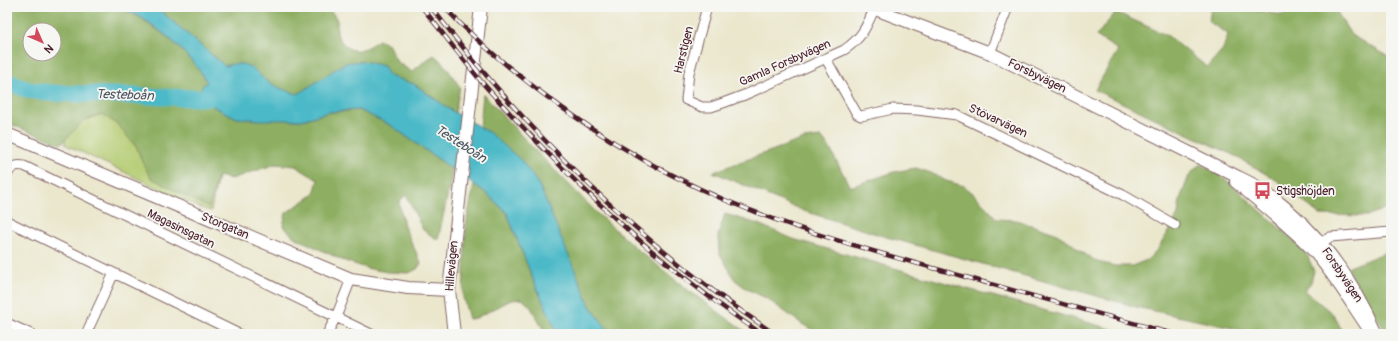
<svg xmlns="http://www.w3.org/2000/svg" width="1398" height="341" font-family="Pangolin,sans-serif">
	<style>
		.green { fill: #b3cb70; stroke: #7e754e }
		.forest { fill: #8eaf62; stroke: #6c6746; fill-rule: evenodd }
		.water { fill: #4cb9c7; stroke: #4b6c79 }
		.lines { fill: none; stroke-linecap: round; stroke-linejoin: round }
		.river { stroke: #4cb9c7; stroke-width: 17 }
		.minor-casing { stroke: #826564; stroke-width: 11 }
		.tertiary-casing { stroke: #826564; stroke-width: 14 }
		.minor { stroke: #fff; stroke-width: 9 }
		.tertiary { stroke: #fff; stroke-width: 12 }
		.rail-casing { stroke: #4a1f2b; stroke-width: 4.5 }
		.rail { stroke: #f6f6f2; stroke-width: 3; stroke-dasharray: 9; stroke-linecap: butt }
		.labels { text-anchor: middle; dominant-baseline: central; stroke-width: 3.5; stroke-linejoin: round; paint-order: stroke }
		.street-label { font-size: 12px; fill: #4a1f2b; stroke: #f6f6f2 }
		.poi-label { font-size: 12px; fill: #4a1f2b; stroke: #f6f6f2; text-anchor: start }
		.water-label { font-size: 13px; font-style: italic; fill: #4b5562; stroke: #f6f6f2 }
	</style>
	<rect width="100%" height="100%" fill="#f6f6f2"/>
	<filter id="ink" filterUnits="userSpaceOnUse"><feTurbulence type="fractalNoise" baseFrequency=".025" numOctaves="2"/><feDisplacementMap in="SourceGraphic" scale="8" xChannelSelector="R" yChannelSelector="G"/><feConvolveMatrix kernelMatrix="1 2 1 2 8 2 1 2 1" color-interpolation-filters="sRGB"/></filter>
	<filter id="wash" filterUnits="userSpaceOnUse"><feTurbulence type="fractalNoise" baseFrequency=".012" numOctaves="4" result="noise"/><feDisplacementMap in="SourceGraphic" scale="16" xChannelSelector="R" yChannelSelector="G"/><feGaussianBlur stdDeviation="0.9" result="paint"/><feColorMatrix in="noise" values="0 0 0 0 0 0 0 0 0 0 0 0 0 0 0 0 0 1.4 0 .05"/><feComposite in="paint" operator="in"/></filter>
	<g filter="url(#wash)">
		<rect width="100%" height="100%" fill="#ebe7cd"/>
		<path class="green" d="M100,112l119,59 -8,40 -10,-3 -135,-63 -1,-5 11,-17z"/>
		<path class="forest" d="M7,7h110l23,10 26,19 19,17 15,16 8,13 -3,1 -5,21 10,1 27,13 65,2 27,-8 30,-2 31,15 62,44 -2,15 -12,56 -15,-10 -17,-35 -7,7 5,24 17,37 -4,6 -8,4 -22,-1 -21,-4 -24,-8 -48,-23 -11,-11 3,-13 28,-19 4,-14 -23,-14 -19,-2 -45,15 -13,-3 -9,32 -58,-30 -9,-16 -5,-14 -20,-24 -15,-10 -19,7 -22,23 -54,-21zM30,30h24v24h-24z
			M156,7h170c4,3 10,9 11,14 1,3 -1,7 0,10 0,6 3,9 7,13 10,13 24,3 35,-4l9,4 9,18 15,10 13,-11 9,-6 10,9 16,23 -5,26 -41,-29 -25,-8 -67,3 -24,15 -15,-4 -18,-10 -9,-9 -26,-7 -5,2z
			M1211,7h29l5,2 39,6 1,-8h49l17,28 40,23v146l-5,4 -19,8 -47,-1 -42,-34 -45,-26 -138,-65 23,-40 -22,-14 20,-24 52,24 39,31 16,-18 5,-15 -19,-12z
			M483,94l50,54 66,67 39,35 50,40 61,44h-138l-21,-28 -110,-179z
			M821,137l8,10 21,40 44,-15 22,-4 15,5 15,8 18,5 10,8 23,25 19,1 39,13 15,9 9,8 18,12 18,4h17l15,-6 11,-11 20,-34 2,-16 9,-23 11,-12 22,12 70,63 15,16 7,16 -3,11 -6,9 28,23 11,20h-84l-124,-27 -253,-71 -79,-25 -91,-39 91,-33z
			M474,184l11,8 22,21 27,69 24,52h-12l-16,-28 -8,-7 -11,1 -35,18 -7,1 -6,-22 3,-72z
			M725,214l33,10 35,15 157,45 179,50h-309l-18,-10 -36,-26 -19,-9 -12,-9 -16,-28 -1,-17z
			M1391,250v84h-4l-40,-66z"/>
		<path class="water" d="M117,7h39l69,59c12,-4 23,-3 32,6 3,3 6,6 9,9 10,6 21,10 32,13l47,-31 17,-2 22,5 5,10 25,8 35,25 41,24 32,28 17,24 51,121 21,28h-53l-24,-52 -27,-69 -22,-21 -95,-67 -31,-15 -30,2 -27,8h-42l-23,-2 -27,-13 -10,-1c-2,-10 -1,-17 7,-22 -14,-24 -43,-51 -67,-65 -7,-4 -15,-6 -23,-10z"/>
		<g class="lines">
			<path class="river" d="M7,81l21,9 23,3 147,5 23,-1"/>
		</g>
	</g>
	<g filter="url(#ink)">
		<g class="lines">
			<defs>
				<path id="minor" d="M707,7l-18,66 -3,27 16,7h9l12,-4 24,-9 97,-44c18,-12 23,-24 31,-43
					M990,53l18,-46
					M826,59l31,55 4,2 32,-7 24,1 40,5 166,80 52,30
					M7,175c4,-8 8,-11 17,-9l347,168
					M7,221l232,113
					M1316,247l14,-10 61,-5
					M7,323l24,11
					M86,334l28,-61
					M327,334l9,-17 15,-38"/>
				<path id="tertiary" d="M870,7l120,46 244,122c10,5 21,10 30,16 51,37 88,86 113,143
					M7,134l344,145 57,9 41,2
					M1236,182c26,22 53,43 76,67 22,24 39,54 57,80
					M454,334l-5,-44 32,-283"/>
			</defs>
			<use href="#minor" class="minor-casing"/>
			<use href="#tertiary" class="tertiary-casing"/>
			<use href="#minor" class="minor"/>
			<use href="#tertiary" class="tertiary"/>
			<defs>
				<path id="rail" d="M422,7c19,24 38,49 58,73 13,15 27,30 41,45 73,78 151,150 241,209
					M431,7c16,20 32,41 49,61 86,102 184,193 295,266
					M444,7c21,22 43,42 66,61 65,53 137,99 215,132 76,32 157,54 237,76 70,20 141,39 212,58"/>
			</defs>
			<use href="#rail" class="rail-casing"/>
			<use href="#rail" class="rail"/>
		</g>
	</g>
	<defs>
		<symbol id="bus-bare" viewBox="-9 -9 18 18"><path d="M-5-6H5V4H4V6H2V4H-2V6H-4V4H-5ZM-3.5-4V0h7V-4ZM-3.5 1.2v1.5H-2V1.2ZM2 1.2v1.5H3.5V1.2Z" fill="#d1495b" stroke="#f6f6f2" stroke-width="2.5" paint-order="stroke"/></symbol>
	</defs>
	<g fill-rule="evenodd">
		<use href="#bus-bare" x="1250" y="178" width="25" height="25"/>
	</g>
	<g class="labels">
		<g class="street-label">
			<text transform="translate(684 50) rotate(-76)">Harstigen</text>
			<text transform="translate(785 63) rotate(-24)">Gamla Forsbyvägen</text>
			<text transform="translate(1037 76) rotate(26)">Forsbyvägen</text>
			<text transform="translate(998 121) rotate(25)">Stövarvägen</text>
			<text transform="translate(225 226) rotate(23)">Storgatan</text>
			<text transform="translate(181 229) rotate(26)">Magasinsgatan</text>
			<text transform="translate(452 266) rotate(-85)">Hillevägen</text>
			<text transform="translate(1342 275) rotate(56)">Forsbyvägen</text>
		</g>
		<g class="poi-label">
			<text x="1276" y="191">Stigshöjden</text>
		</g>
		<g class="water-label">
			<text transform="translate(125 95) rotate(2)">Testeboån</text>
			<text transform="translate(461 144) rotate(33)">Testeboån</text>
		</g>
	</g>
	<rect width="1398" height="341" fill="none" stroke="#f6f6f2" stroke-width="24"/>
	<g transform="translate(42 42) rotate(135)"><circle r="19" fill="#f6f6f2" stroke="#b1a0a2"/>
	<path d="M0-3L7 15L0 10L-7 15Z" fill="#d1495b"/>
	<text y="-6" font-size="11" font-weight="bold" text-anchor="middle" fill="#4a1f2b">N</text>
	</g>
</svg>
